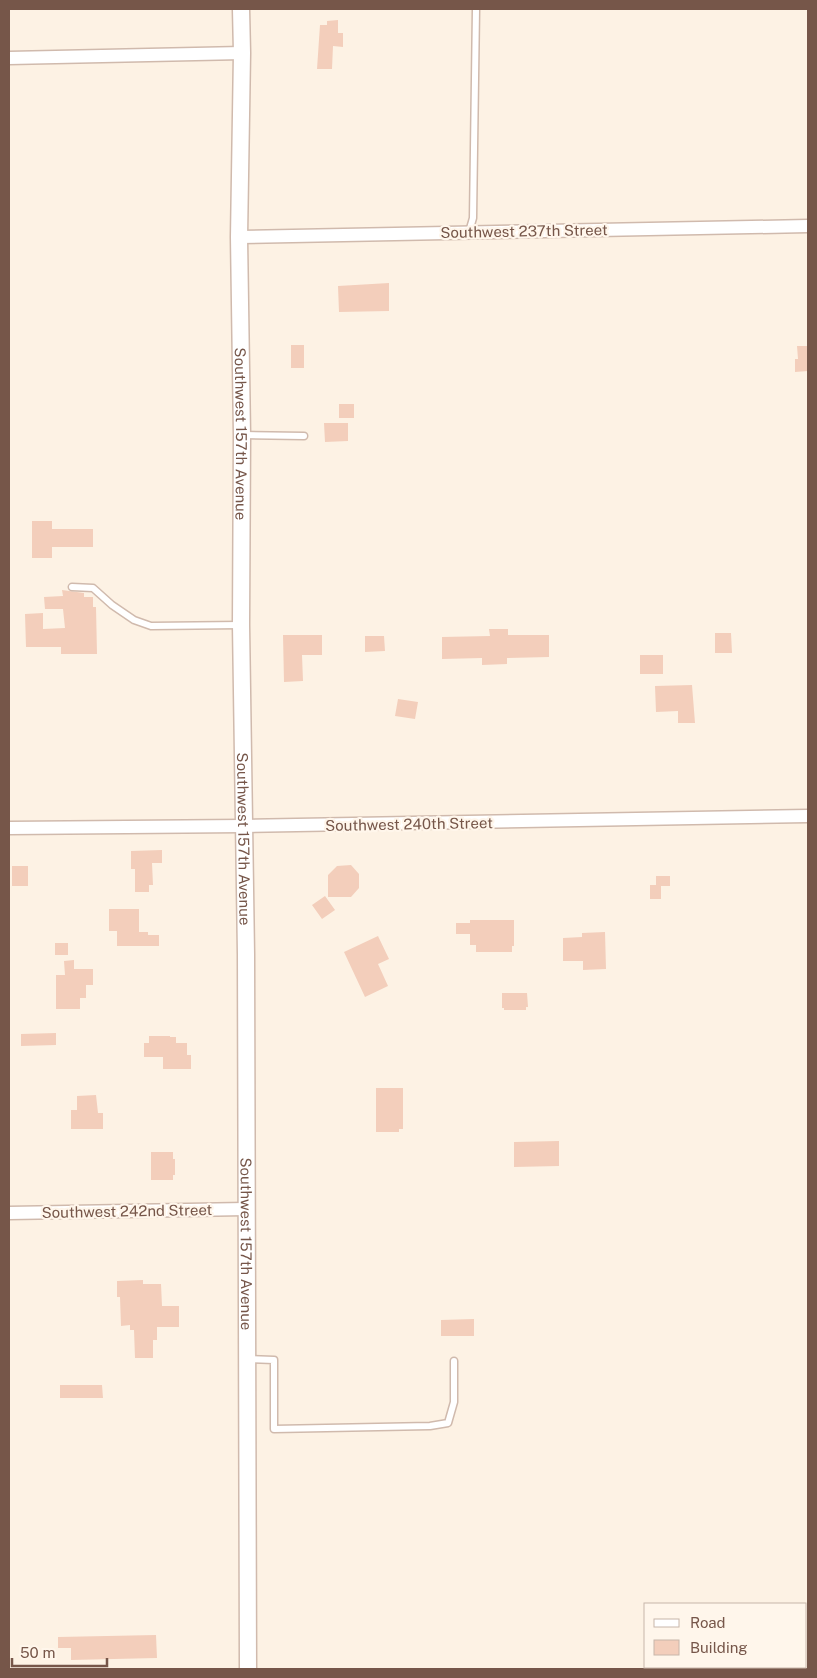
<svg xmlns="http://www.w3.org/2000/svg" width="817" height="1678" font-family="'Public Sans',sans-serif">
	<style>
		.building { fill: #f3cebb }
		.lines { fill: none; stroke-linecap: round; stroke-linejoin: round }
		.service-casing { stroke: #d0baad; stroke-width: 9 }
		.minor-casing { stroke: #d0baad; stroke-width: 15 }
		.tertiary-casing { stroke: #d0baad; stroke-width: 19 }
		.service { stroke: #fff; stroke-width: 6 }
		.minor { stroke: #fff; stroke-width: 12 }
		.tertiary { stroke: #fff; stroke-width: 16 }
		.labels { text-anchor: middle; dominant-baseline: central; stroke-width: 4.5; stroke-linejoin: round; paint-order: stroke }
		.street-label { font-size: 15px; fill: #765649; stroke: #fff6eb }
	</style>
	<rect width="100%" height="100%" fill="#fdf2e4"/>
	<path class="building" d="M338,20v13h5v14l-10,-1 -1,23h-15l3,-44h7v-4z
		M389,283v28l-50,1 -1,-26z
		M291,345h13v23h-13z
		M797,346h11v25l-13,1v-13h3z
		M339,404h15v14h-15z
		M324,423h24v18l-23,1z
		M32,521h20v8h41v18h-41v11h-20z
		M62,590l22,3v4h9v10h3l1,47h-36v-7h-35l-1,-33 18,-1v16l22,-1 -2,-19h-18l-1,-12 19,-1z
		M489,629h19v6h41v22l-42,1v6l-25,1v-7l-40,1v-22l48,-1z
		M715,633h16l1,20h-17z
		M283,635h39v20h-20l1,26 -19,1z
		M365,636h19l1,15 -20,1z
		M640,655h23v19h-23z
		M692,685l3,38h-17v-12l-22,1 -1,-26z
		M398,699l20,3 -3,17 -20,-3z
		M162,850v13h-10l1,22h-4v7h-14v-23h-4v-18z
		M351,865l8,9v14l-8,9h-23v-22l9,-9z
		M12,866h16v20h-16z
		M656,876h14v10h-9v13h-11v-14h6z
		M325,896l10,14 -13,9 -10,-14z
		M109,909h30v23h9v3h11v11h-42v-15h-8z
		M470,920h44v26h-2v6h-36v-7h-6v-11h-14v-11h14z
		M605,932l1,37 -23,1v-9h-20v-23l19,-1v-4z
		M378,936l11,23 -11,5 10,22 -23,11 -21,-45z
		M55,943h13v12h-13z
		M74,960v9h19v16h-7v13h-6v11h-24v-34h9l-1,-14z
		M502,993h25l1,14h-2v3h-22v-2h-2z
		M56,1033v12l-35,1v-12z
		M149,1036h21v1h6v6h11v12h4v14h-28v-12h-19v-14h5z
		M376,1088h27v41h-4v3h-23z
		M96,1095l2,18h5v16h-32v-19h6v-14z
		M559,1141v25l-45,1v-25z
		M151,1152h22v7h2v16h-2v5h-22z
		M143,1280v4h18l1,22h17v21h-22v13h-4v18h-18l-1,-28h-4v-5l-9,1 -1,-29h-3v-16z
		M474,1319v17h-33v-16z
		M60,1385h42l1,13h-43z
		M156,1635l1,23 -86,2v-12h-13v-11z"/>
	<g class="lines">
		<defs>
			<path id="service" d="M469,232l4,-14 3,-209
				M243,435l61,1
				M72,587l21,1 19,17 22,15 17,6 90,-1
				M248,1359l26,1v69l156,-3 18,-3 6,-21v-41"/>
			<path id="minor" d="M9,58l233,-5
				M239,237l569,-11
				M9,828l234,-2 565,-10
				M9,1213l237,-4"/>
			<g id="tertiary">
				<path id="s1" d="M241,9l1,44 -3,184 3,198 -1,190 5,329 2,715"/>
			</g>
		</defs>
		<use href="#service" class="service-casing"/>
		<use href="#minor" class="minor-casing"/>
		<use href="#tertiary" class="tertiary-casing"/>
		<use href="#service" class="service"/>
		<use href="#minor" class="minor"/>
		<use href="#tertiary" class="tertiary"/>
	</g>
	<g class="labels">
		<g class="street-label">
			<text transform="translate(524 231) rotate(-1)">Southwest 237th Street</text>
			<text stroke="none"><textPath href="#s1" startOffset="425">Southwest 157th Avenue</textPath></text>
			<text transform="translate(409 824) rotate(-1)">Southwest 240th Street</text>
			<text stroke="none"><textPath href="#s1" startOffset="830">Southwest 157th Avenue</textPath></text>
			<text transform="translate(127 1211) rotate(-1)">Southwest 242nd Street</text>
			<text stroke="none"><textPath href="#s1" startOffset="1235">Southwest 157th Avenue</textPath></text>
		</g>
	</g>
	<rect width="817" height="1678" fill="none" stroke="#765649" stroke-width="20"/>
	<rect x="644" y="1603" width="162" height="65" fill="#fff6eb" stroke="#c8b6aa"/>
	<rect x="654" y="1619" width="25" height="8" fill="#ffffff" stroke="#c8b6aa"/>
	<text x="690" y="1628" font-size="15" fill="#765649">Road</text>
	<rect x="654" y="1640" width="25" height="15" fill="#f3cebb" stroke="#c8b6aa"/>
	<text x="690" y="1653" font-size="15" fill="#765649">Building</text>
	<path d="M12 1658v8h95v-8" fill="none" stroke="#765649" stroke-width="2.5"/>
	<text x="20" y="1658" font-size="15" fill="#765649" stroke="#fff6eb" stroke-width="4" paint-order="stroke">50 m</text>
</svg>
